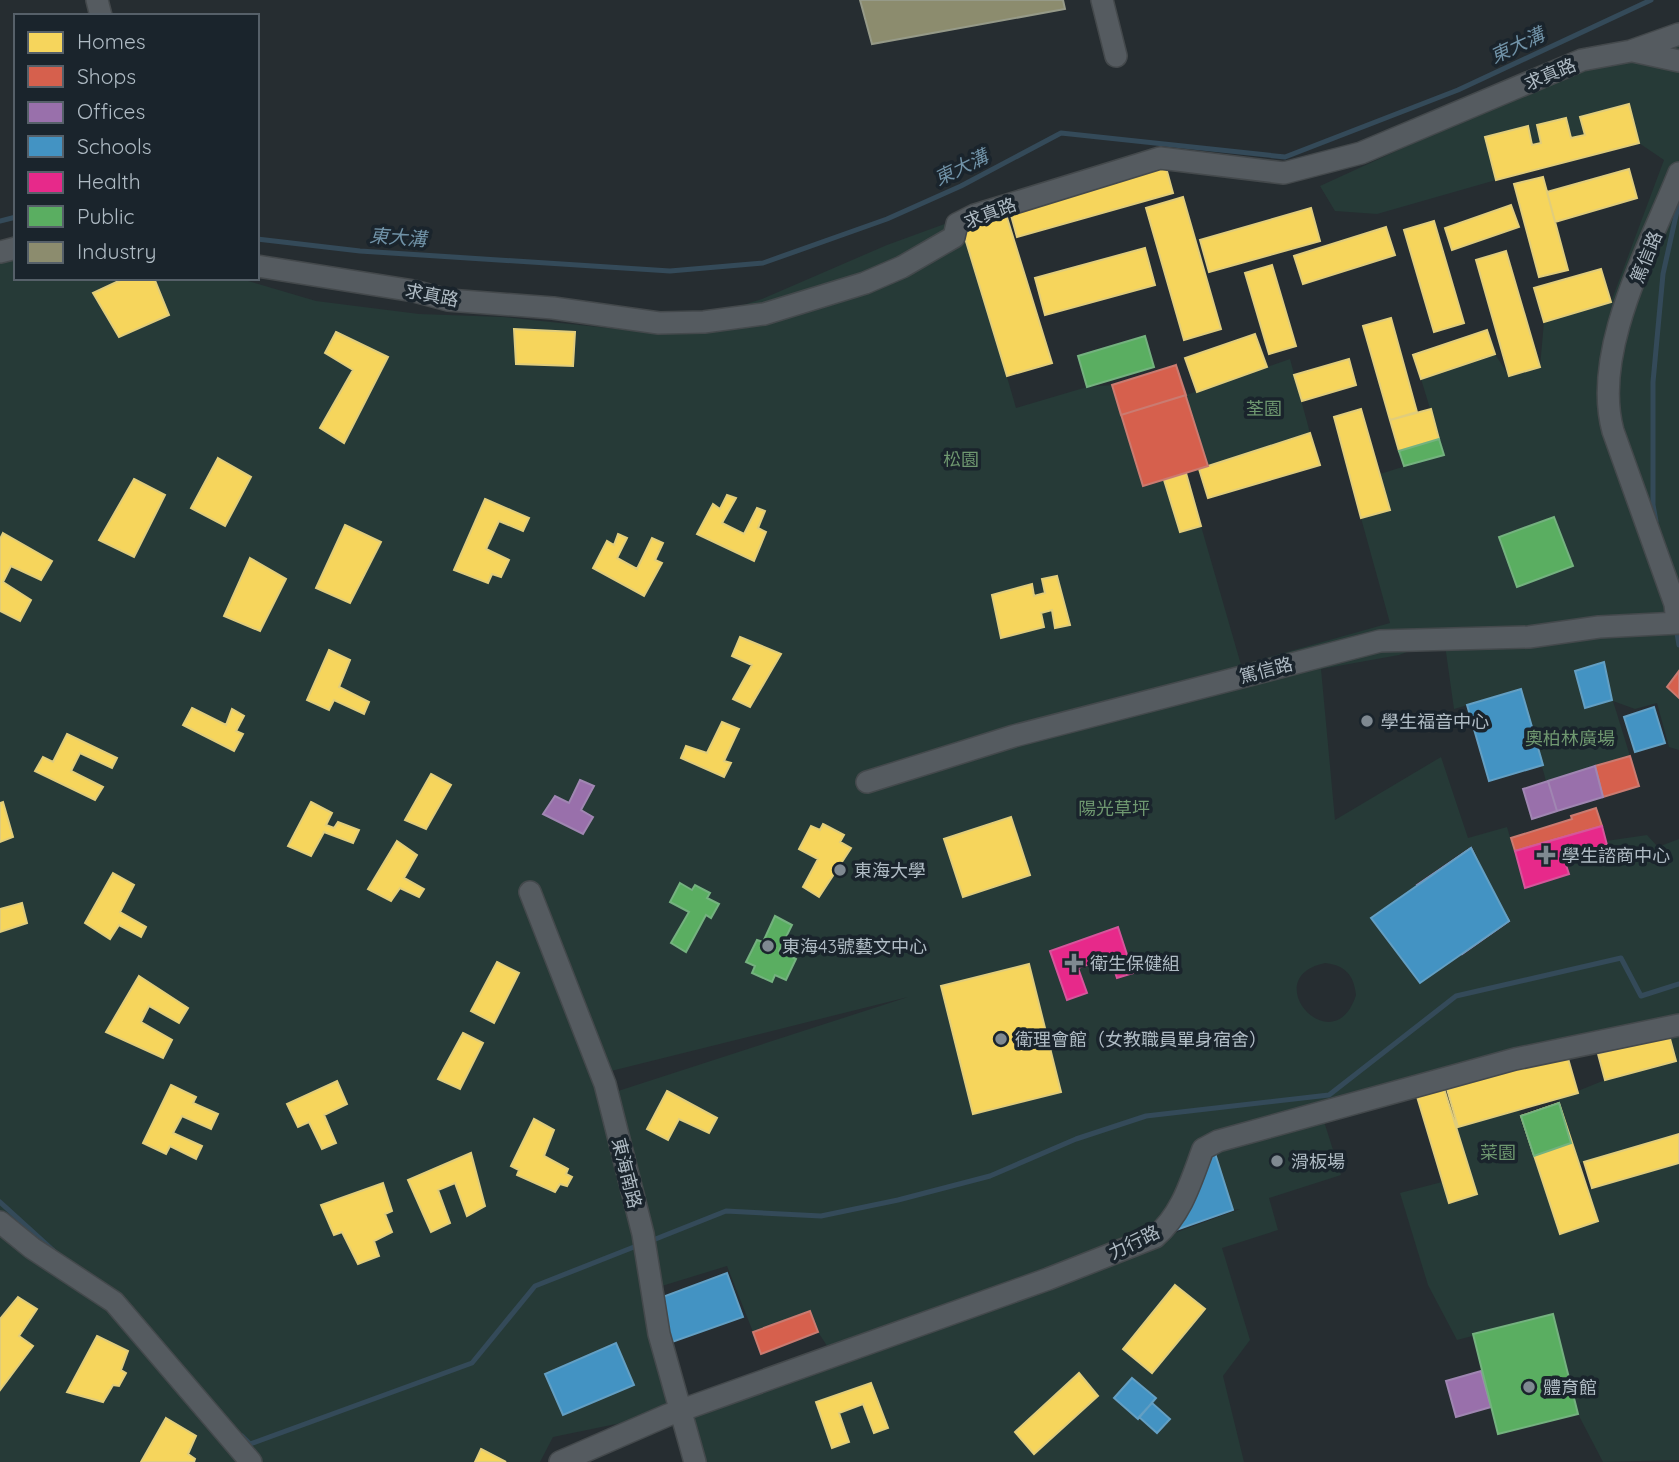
<svg xmlns="http://www.w3.org/2000/svg" width="1679" height="1462" font-family="Quicksand,'Noto Sans TC',sans-serif">
	<style>
		.green { fill: #263a37; fill-rule: evenodd }
		.homes { fill: #f6d55c; stroke: #e1cd7b; stroke-width: 2 }
		.shops { fill: #d6604d; stroke: #ca7b71; stroke-width: 2 }
		.offices { fill: #9970ab; stroke: #a086b2; stroke-width: 2 }
		.schools { fill: #4393c3; stroke: #639fc3; stroke-width: 2 }
		.health { fill: #e7298a; stroke: #d6559b; stroke-width: 2 }
		.public { fill: #5aae61; stroke: #74b27f; stroke-width: 2 }
		.industry { fill: #8c8c6e; stroke: #969a88; stroke-width: 2 }
		.lines { fill: none; stroke-linecap: round; stroke-linejoin: round }
		.stream { stroke: #344a59; stroke-width: 5 }
		.minor-casing { stroke: #44494c; stroke-width: 24 }
		.minor { stroke: #555b60; stroke-width: 21 }
		.poi-dot { fill: #7f8991; stroke: #1a242c; stroke-width: 2.5 }
		.labels { text-anchor: middle; dominant-baseline: central; stroke-width: 7; stroke-linejoin: round; paint-order: stroke }
		.street-label { font-size: 18px; fill: #afbbc4; stroke: #1a242c }
		.park-label { font-size: 18px; fill: #6f9870; stroke: #1a242c }
		.poi-label { font-size: 18px; fill: #afbbc4; stroke: #1a242c; text-anchor: start }
		.water-label { font-size: 19px; font-style: italic; fill: #7092a7; stroke: #1a242c }
	</style>
	<rect width="100%" height="100%" fill="#262d31"/>
	<path class="green" d="M1679,42v629l-12,16 12,11v52l-10,-3 -12,-44 -22,6 -22,-8 17,55 -84,25 -25,-91 -67,19 -10,-71 -45,17 -78,14 14,151 106,-63 27,81 39,-11 18,60 44,-14 -5,-14 43,-14 -1,-4 41,-6 11,12 21,-8v295l-101,30 -20,-65 47,-19 71,-19 -8,-35 -347,86 20,63 -72,23 9,32 -56,18 28,92 -27,36 21,86h-547l-18,-51 -126,26 -13,25h-540v-1204l16,-4v24h222l78,23 103,13 84,3 153,16 106,-34 125,-54 74,-27 55,190 71,-21 25,-2 31,101 21,-6 17,52 20,-6 40,139 149,-42 -29,-105 29,-9 -10,-35 64,-20 -23,-75 74,-25 14,22 31,-9 4,-45 67,-20 53,-142 -25,-17 -10,-39 -48,13 4,18 -14,3 -6,-20 -28,7 4,18 -9,2 -5,-19 -42,12 11,42 -119,34 -42,-3 -15,-25 181,-83 96,-40zM1471,848l37,73 -88,62 -48,-65zM1325,963c20,2 29,12 31,32 -22,70 -101,-17 -31,-32zM908,997l-293,95 -8,-20zM1213,1148l20,62 7,-1 -136,50 41,-18zM727,1266l26,66 57,-21 8,21 17,26 -155,52 -28,-121zM871,1383l17,45 -14,5 -11,-29 -24,9 10,29 -16,6 -17,-46z
		M1290,359l20,74 -102,33 -22,-71z
		M1519,1110l41,124 38,-13 -11,-32 92,-26v297l-76,2 -25,-48 -25,-99 -96,25 -29,-55 -28,-92 42,-11 7,21 27,-8 -20,-68z"/>
	<path class="homes" d="M1629,104l10,39 -143,37 -11,-43 43,-11 4,19 9,-2 -4,-18 29,-7 5,20 14,-3 -5,-18z
		M1165,164l8,29 -156,44 -8,-29z
		M1629,169l8,29 -82,24 -8,-30z
		M1543,177l25,93 -29,7 -25,-93z
		M1183,197l38,132 -37,11 -38,-132z
		M1511,205l8,22 -67,23 -7,-22z
		M1311,208l9,33 -111,31 -9,-32z
		M1005,211l47,152 -45,13 -46,-151z
		M1434,221l30,102 -30,9 -30,-102z
		M1386,227l9,28 -92,29 -9,-28z
		M1145,248l10,37 -110,30 -10,-37z
		M1506,251l34,116 -31,9 -33,-116z
		M1272,265l24,81 -27,8 -24,-81z
		M1601,269l10,33 -67,20 -10,-34z
		M125,278h29l15,37 -50,22 -26,-44z
		M1391,318l26,94 -27,8 -27,-94z
		M514,329l61,3 -2,34 -57,-2z
		M1487,330l8,24 -74,25 -8,-24z
		M336,332l52,25 -44,86 -24,-15 33,-58 -28,-17z
		M1255,334l12,33 -70,25 -12,-34z
		M1349,359l7,26 -54,16 -8,-26z
		M1361,409l29,101 -29,8 -27,-101z
		M1431,409l8,30 -40,12 -9,-31z
		M1310,433l10,32 -112,33 -9,-29z
		M218,458l33,19 -26,49 -34,-18z
		M1186,473l15,53 -21,6 -16,-52z
		M134,479l31,16 -31,62 -35,-17z
		M727,495l9,3 -14,25 22,11 13,-26 8,3 -7,17 8,4 -12,29 -57,-27 16,-30 7,5z
		M485,499l44,19 -6,13 -24,-10 -13,28 23,11 -8,17 -9,-3 -4,9 -34,-13z
		M345,525l36,17 -31,61 -34,-15z
		M3,533l49,28 -11,19 -30,-14 -8,16 28,18 -11,21 -20,-10v-72z
		M618,534l9,4 -10,20 20,11 15,-31 11,5 -8,17 7,3 -18,33 -51,-28 14,-27 7,4z
		M250,558l36,21 -26,52 -36,-15z
		M1057,576l13,49 -15,3 -3,-18 -11,3 3,14 -43,11 -9,-43 40,-11 2,12 11,-3 -3,-14z
		M740,637l41,17 -31,53 -17,-8 19,-34 -20,-9z
		M329,650l21,10 -11,27 30,15 -5,12 -30,-14 -5,10 -22,-10z
		M192,708l34,17 6,-16 12,7 -8,15 7,3 -9,17 -51,-26z
		M722,722l17,7 -15,32 7,2 -7,14 -43,-19 5,-12 21,7z
		M67,734l50,24 -5,10 -32,-15 -9,18 32,16 -8,13 -60,-29 8,-14 10,5z
		M431,774l20,11 -25,44 -21,-9z
		M3,802l10,35 -13,5v-39z
		M311,802l21,11 -6,12 8,3 4,-6 21,8 -6,13 -29,-11 -13,24 -23,-10z
		M1011,817l19,58 -67,22 -19,-58z
		M823,824l21,11 -4,7 11,6 -32,49 -16,-10 15,-28 -19,-10 12,-23 9,4z
		M397,841l20,14 -13,23 20,11 -5,8 -19,-9 -9,13 -23,-12z
		M113,873l21,12 -14,27 26,15 -5,10 -22,-12 -9,14 -25,-16z
		M22,903l5,20 -27,9v-23z
		M497,962l22,11 -25,50 -23,-12z
		M1029,964l32,128 -88,22 -32,-128z
		M139,976l49,32 -9,15 -30,-17 -8,16 31,18 -9,18 -57,-26z
		M463,1033l20,10 -23,46 -22,-10z
		M1669,1035l7,26 -71,19 -7,-26z
		M1567,1055l11,38 -120,34 -11,-38z
		M337,1081l10,23 -23,11 12,28 -14,6 -13,-27 -11,5 -11,-23z
		M1442,1082l35,112 -28,9 -34,-113z
		M171,1085l25,12 -3,6 25,11 -7,15 -29,-13 -9,17 29,13 -6,13 -26,-13 -4,8 -23,-11z
		M667,1091l50,27 -8,15 -30,-14 -11,21 -21,-11z
		M1559,1103l39,118 -38,13 -39,-118z
		M534,1119l20,11 -10,26 24,13 -2,5 6,3 -5,9 -7,-2 -5,8 -38,-17 2,-5 -8,-4z
		M1679,1134v29l-87,25 -8,-26z
		M471,1153l14,53 -18,10 -12,-33 -17,7 12,33 -19,9 -23,-52z
		M383,1183l9,28 -7,3 7,18 -18,9 5,15 -21,8 -16,-32 -8,3 -13,-30z
		M1175,1285l30,24 -53,64 -29,-24z
		M18,1297l19,12 -18,27 14,10 -33,44v-71z
		M97,1336l31,15 -7,19 5,3 -7,13 -6,-1 -10,17 -36,-10z
		M1079,1373l19,23 -64,58 -19,-22z
		M871,1383l17,45 -14,5 -11,-29 -24,9 10,29 -17,6 -16,-46z
		M166,1418l30,18 -8,18 7,5 -1,3h-53z
		M481,1449l25,13h-31z"/>
	<path class="shops" d="M1176,365l32,101 -65,20 -31,-101z
		M1176,365l10,30 -65,20 -9,-30z
		M1679,671v27l-12,-11z
		M1630,756l9,30 -36,11 -8,-31z
		M1596,808l6,18 -87,25 -4,-13 61,-19 -1,-3z
		M810,1311l8,21 -57,22 -8,-22z"/>
	<path class="offices" d="M1595,766l8,31 -46,14 -9,-30z
		M580,780l14,6 -13,24 12,7 -10,17 -40,-20 12,-18 14,7z
		M1548,781l9,30 -25,8 -9,-30z
		M1471,848l21,45 -48,33 -27,-41z
		M1492,893l17,28 -47,33 -18,-28z
		M1481,1371l10,36 -35,10 -10,-36z"/>
	<path class="schools" d="M1604,662l8,38 -27,8 -10,-37z
		M1521,689l22,76 -54,16 -22,-76z
		M1654,707l11,36 -30,9 -11,-35z
		M1471,848l38,73 -89,62 -49,-65z
		M1213,1147l20,63 -88,31z
		M727,1273l16,44 -71,25 -15,-43z
		M616,1343l18,42 -71,30 -18,-41z
		M1132,1378l24,20 -18,21 -24,-21z
		M1152,1403l18,16 -13,14 -18,-16z"/>
	<path class="health" d="M1602,826l5,19 -43,14 5,15 -44,14 -10,-37z
		M1118,927l15,46 -16,5 -7,-21 -32,11 9,25 -20,7 -17,-49z"/>
	<path class="public" d="M1145,336l9,31 -67,20 -9,-31z
		M1439,439l5,16 -40,11 -5,-15z
		M1554,517l19,49 -56,21 -18,-50z
		M680,883l12,7 3,-5 15,8 -3,5 12,6 -8,14 -5,-3 -20,37 -15,-9 18,-31 -19,-10z
		M775,916l17,9 -13,26 17,8 -10,21 -11,-5 -3,7 -20,-9 3,-7 -9,-4 11,-22 6,2z
		M1559,1103l12,40 -37,13 -13,-40z
		M1553,1314l25,100 -80,20 -25,-100z"/>
	<path class="industry" d="M860,0h203l2,9 -193,35z"/>
	<g class="lines">
		<path class="stream" d="M0,221l16,-4
			M257,239l103,12 310,20 93,-8 124,-44 74,-33 100,-53 224,24 173,-67 193,-90
			M1656,521l-3,-16v-123l10,-108 16,-72
			M1676,627l3,18
			M0,1202l55,50
			M648,1242l78,-31 95,5 77,-16 92,-24 86,-37 70,-23 183,-21 127,-99 165,-38 20,38 38,-12
			M242,1436l8,8 222,-81 63,-77 104,-41"/>
		<defs>
			<path id="minor" d="M97,0l4,16
				M1102,0l14,56
				M1633,51l46,10
				M0,252l16,-4
				M257,266l157,25 34,9 105,8 106,15 45,-1 60,-8 101,-31 37,-16 52,-30 3,-13 18,-9 185,-57 124,15 77,-20 221,-93 49,-9 48,-17
				M1677,623l-2,-19 -62,-173c-22,-80 37,-185 66,-258
				M867,782l147,-46 366,-95 149,-4 70,-10 80,-4
				M530,892l75,192 38,150 16,100 36,128
				M0,1222l32,26 82,54 137,160
				M560,1462l108,-47 380,-136 107,-42c27,-23 36,-56 48,-88l15,-8 297,-82 164,-34"/>
		</defs>
		<use href="#minor" class="minor-casing"/>
		<use href="#minor" class="minor"/>
	</g>
	<g class="poi-dot">
		<circle cx="1367" cy="721" r="7"/>
		<path d="M1542.5 844.5h7v7h7v7h-7v7h-7v-7h-7v-7h7z"/>
		<circle cx="840" cy="870" r="7"/>
		<circle cx="768" cy="946" r="7"/>
		<path d="M1070.5 952.5h7v7h7v7h-7v7h-7v-7h-7v-7h7z"/>
		<circle cx="1001" cy="1039" r="7"/>
		<circle cx="1277" cy="1161" r="7"/>
		<circle cx="1529" cy="1387" r="7"/>
	</g>
	<g class="labels">
		<g class="street-label">
			<text transform="translate(1550 74) rotate(-23)">求真路</text>
			<text transform="translate(990 213) rotate(-21)">求真路</text>
			<text transform="translate(1646 257) rotate(-68)">篤信路</text>
			<text transform="translate(432 295) rotate(11)">求真路</text>
			<text transform="translate(1266 670) rotate(-15)">篤信路</text>
			<text transform="translate(627 1173) rotate(76)">東海南路</text>
			<text transform="translate(1134 1242) rotate(-26)">力行路</text>
		</g>
		<g class="park-label">
			<text x="1264" y="408">荃園</text>
			<text x="961" y="459">松園</text>
			<text x="1570" y="738">奧柏林廣場</text>
			<text x="1114" y="808">陽光草坪</text>
			<text x="1498" y="1152">菜園</text>
		</g>
		<g class="poi-label">
			<text x="1381" y="721">學生福音中心</text>
			<text x="1562" y="855">學生諮商中心</text>
			<text x="854" y="870">東海大學</text>
			<text x="782" y="946">東海43號藝文中心</text>
			<text x="1090" y="963">衛生保健組</text>
			<text x="1015" y="1039">衛理會館（女教職員單身宿舍）</text>
			<text x="1291" y="1161">滑板場</text>
			<text x="1543" y="1387">體育館</text>
		</g>
		<g class="water-label">
			<text transform="translate(1517 45) rotate(-25)">東大溝</text>
			<text transform="translate(961 167) rotate(-26)">東大溝</text>
			<text transform="translate(398 237) rotate(4)">東大溝</text>
		</g>
	</g>
	<rect x="14" y="14" width="245" height="266" fill="#1a242c" stroke="#566069" stroke-width="2"/>
	<rect x="28" y="32" width="35" height="21" fill="#f6d55c" stroke="#566069" stroke-width="2"/>
	<text x="77" y="49" font-size="21" fill="#afbbc4">Homes</text>
	<rect x="28" y="66" width="35" height="21" fill="#d6604d" stroke="#566069" stroke-width="2"/>
	<text x="77" y="84" font-size="21" fill="#afbbc4">Shops</text>
	<rect x="28" y="102" width="35" height="21" fill="#9970ab" stroke="#566069" stroke-width="2"/>
	<text x="77" y="119" font-size="21" fill="#afbbc4">Offices</text>
	<rect x="28" y="136" width="35" height="21" fill="#4393c3" stroke="#566069" stroke-width="2"/>
	<text x="77" y="154" font-size="21" fill="#afbbc4">Schools</text>
	<rect x="28" y="172" width="35" height="21" fill="#e7298a" stroke="#566069" stroke-width="2"/>
	<text x="77" y="189" font-size="21" fill="#afbbc4">Health</text>
	<rect x="28" y="206" width="35" height="21" fill="#5aae61" stroke="#566069" stroke-width="2"/>
	<text x="77" y="224" font-size="21" fill="#afbbc4">Public</text>
	<rect x="28" y="242" width="35" height="21" fill="#8c8c6e" stroke="#566069" stroke-width="2"/>
	<text x="77" y="259" font-size="21" fill="#afbbc4">Industry</text>
</svg>
